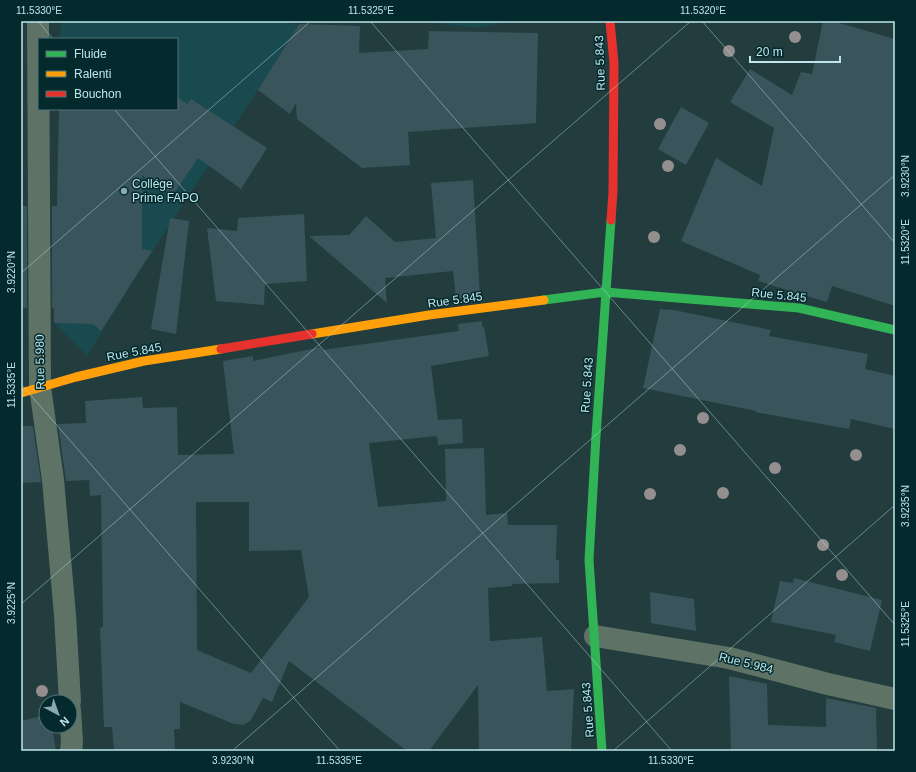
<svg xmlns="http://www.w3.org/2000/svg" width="916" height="772" font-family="Helvetica,sans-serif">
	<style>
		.built { fill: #184a4f }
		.building { fill: #39555b; fill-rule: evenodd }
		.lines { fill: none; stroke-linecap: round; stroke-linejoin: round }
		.street { stroke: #5e7266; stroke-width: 22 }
		.fast { stroke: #30b455; stroke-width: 9 }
		.slow { stroke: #ff9f0a; stroke-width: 9 }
		.jam { stroke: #e5322d; stroke-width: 9 }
		.tree { fill: #948e8e }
		.ticks { fill: none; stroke: #bee6ea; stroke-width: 1; stroke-opacity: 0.45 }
		.poi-dot { fill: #88aaae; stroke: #042a2e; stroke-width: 1.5 }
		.labels { text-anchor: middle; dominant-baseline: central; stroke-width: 3; stroke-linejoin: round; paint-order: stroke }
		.street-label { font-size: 12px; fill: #bee6ea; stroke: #042a2e }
		.poi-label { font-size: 12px; fill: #bee6ea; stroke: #042a2e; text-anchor: start }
		.neatline { fill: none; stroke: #bee6ea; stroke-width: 1.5 }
		.ticks-label { font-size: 10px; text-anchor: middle; fill: #bee6ea }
	</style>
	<rect width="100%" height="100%" fill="#233c3e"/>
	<path class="built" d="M61,21h220l16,3v3l-39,63 -119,182 -52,84 -33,-33 5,-214h118v-70h-117z
		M419,21h91l-33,7z"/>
	<path class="building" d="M823,21h9l63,18v267l-63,-20 -5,16 -14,-4 -55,-17 2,-6 -79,-34 35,-83 46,28 12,-58 -44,-26 20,-33 42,26 9,-23 11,2z
		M299,24l61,2 -1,27 69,-4 1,-18 109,2 -2,90 -128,9 2,33 -48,3 -65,-49 -1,-16 -6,11 -32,-24z
		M177,97l10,7 4,-5 76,49 -26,41 -43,-31 -25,37 -31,-20v74l10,2 -51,80 -8,-7 -39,-1v-15h-2v-102h5l2,-97h118z
		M681,107l28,16 -23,42 -28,-16z
		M473,180l7,116 -24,3 -3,-28 -68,7 2,25 -78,-67 40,-1 17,-19 29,26 41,-4 -5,-55z
		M21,206h6v102h-6z
		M304,214l3,67 -42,3 -1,21 -48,-4 -9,-73 30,3 1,-13z
		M170,218l19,3 -13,113 -25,-5z
		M660,309l14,1 97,20 -2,6 99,18 -3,15 30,7v53l-44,-10 -2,10 -94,-17 1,-1 -113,-23z
		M482,321v6l2,-1 5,30 -58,10 7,54 24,-1 1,24 -25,2 -1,-9 -68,7 9,64 68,-6 -1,-52 39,-1 2,67 21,-2 1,12h49l-1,35h3v23l-47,1v2l-24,2 2,53 52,-4 5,54 27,-2 -3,62h-92l-1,-66 -49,66h-22l-118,-90 -17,41 -9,-4 -12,22 -4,3 -4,2 -9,-1 -54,-22v27h-6l1,22h-61l-2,-24h-8l-4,-99 3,-1 -2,-132 -11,1 -1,-16 -23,1 -8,-57 28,-1 -1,-22 57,-4 1,11 34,-1 1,48 56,-1 -11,-93 30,-5v5l68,-14 1,3 137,-19 -1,-7zM196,502h53v49l52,-1 8,47 -58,76 -54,-23z
		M21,426h12l8,56 -20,1z
		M794,578l88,22 -12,51 -36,-9 2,-7 -65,-13 9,-41 13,2z
		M650,592l44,7 2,32 -45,-8z
		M729,676l38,8 1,41 58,2v-29l50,10 1,43h-146z
		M46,715v11h6l4,25h-35v-30z"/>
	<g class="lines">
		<path class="street" d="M38,21l2,366 13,93 12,135 5,87
			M595,636l134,22 99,26 67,15
			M70,710l2,32 -1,9"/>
		<path class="fast" d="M544,300l61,-8 194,16 96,22
			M602,751l-13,-191 7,-124 15,-216"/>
		<path class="slow" d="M312,334l117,-19 115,-15
			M21,393l55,-16 68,-16 77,-12"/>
		<path class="jam" d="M610,21l4,42 -1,129 -2,28
			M221,349l91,-15"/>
	</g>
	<g class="tree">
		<circle cx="795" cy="37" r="6"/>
		<circle cx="729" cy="51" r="6"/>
		<circle cx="660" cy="124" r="6"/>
		<circle cx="668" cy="166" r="6"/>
		<circle cx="654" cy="237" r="6"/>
		<circle cx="703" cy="418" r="6"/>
		<circle cx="680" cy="450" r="6"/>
		<circle cx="856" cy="455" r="6"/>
		<circle cx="775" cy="468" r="6"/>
		<circle cx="723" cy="493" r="6"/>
		<circle cx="650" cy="494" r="6"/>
		<circle cx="823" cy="545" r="6"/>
		<circle cx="842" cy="575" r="6"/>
		<circle cx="42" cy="691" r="6"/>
	</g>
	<path class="ticks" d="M38,21l15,18M370,21l525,604M702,21l193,222M114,109l558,642M21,273l290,-252M21,384l319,367M21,604l670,-583M232,751l663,-576M613,751l282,-246"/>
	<circle class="poi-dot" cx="124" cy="191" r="4"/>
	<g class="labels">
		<g class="street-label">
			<text transform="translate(600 63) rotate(-92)">Rue 5.843</text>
			<text transform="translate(779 295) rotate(6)">Rue 5.845</text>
			<text transform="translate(455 300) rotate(-8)">Rue 5.845</text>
			<text transform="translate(134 352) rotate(-11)">Rue 5.845</text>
			<text transform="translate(40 362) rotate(-91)">Rue 5.980</text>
			<text transform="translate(587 385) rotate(-86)">Rue 5.843</text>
			<text transform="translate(746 663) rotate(14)">Rue 5.984</text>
			<text transform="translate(588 710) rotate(-94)">Rue 5.843</text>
		</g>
		<g class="poi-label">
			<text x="132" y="184">Collége<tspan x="132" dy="14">Prime FAPO</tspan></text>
		</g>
	</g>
	<rect width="916" height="772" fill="none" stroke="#042a2e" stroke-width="44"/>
	<rect x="38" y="38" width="140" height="72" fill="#042a2e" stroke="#4e7579"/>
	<rect x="46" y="51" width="20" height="6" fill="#30b455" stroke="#4e7579"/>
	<text x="74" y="58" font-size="12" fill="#bee6ea">Fluide</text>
	<rect x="46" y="71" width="20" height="6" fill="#ff9f0a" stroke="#4e7579"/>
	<text x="74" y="78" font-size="12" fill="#bee6ea">Ralenti</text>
	<rect x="46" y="91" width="20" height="6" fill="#e5322d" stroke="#4e7579"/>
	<text x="74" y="98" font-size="12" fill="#bee6ea">Bouchon</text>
	<g transform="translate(58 714) rotate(139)"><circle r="19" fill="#042a2e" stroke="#4e7579"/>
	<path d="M0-3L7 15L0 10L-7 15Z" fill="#88aaae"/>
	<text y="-6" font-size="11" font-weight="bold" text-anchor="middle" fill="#bee6ea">N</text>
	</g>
	<path d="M750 56v6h90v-6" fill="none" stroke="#bee6ea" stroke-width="2"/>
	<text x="756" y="56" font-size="12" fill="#bee6ea" stroke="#042a2e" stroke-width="3" paint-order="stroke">20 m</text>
	<rect x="22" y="22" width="872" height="728" class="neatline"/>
	<g class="ticks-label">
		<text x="39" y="14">11.5330°E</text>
		<text x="371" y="14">11.5325°E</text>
		<text x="703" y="14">11.5320°E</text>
		<text transform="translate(905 176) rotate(-90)" y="4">3.9230°N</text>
		<text transform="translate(905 242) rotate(-90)" y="4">11.5320°E</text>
		<text transform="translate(11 272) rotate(-90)" y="4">3.9220°N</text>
		<text transform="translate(11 385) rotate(-90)" y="4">11.5335°E</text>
		<text transform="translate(905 506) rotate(-90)" y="4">3.9235°N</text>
		<text transform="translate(11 603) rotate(-90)" y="4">3.9225°N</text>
		<text transform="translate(905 624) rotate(-90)" y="4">11.5325°E</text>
		<text x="233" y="764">3.9230°N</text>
		<text x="339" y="764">11.5335°E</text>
		<text x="671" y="764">11.5330°E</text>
	</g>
</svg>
